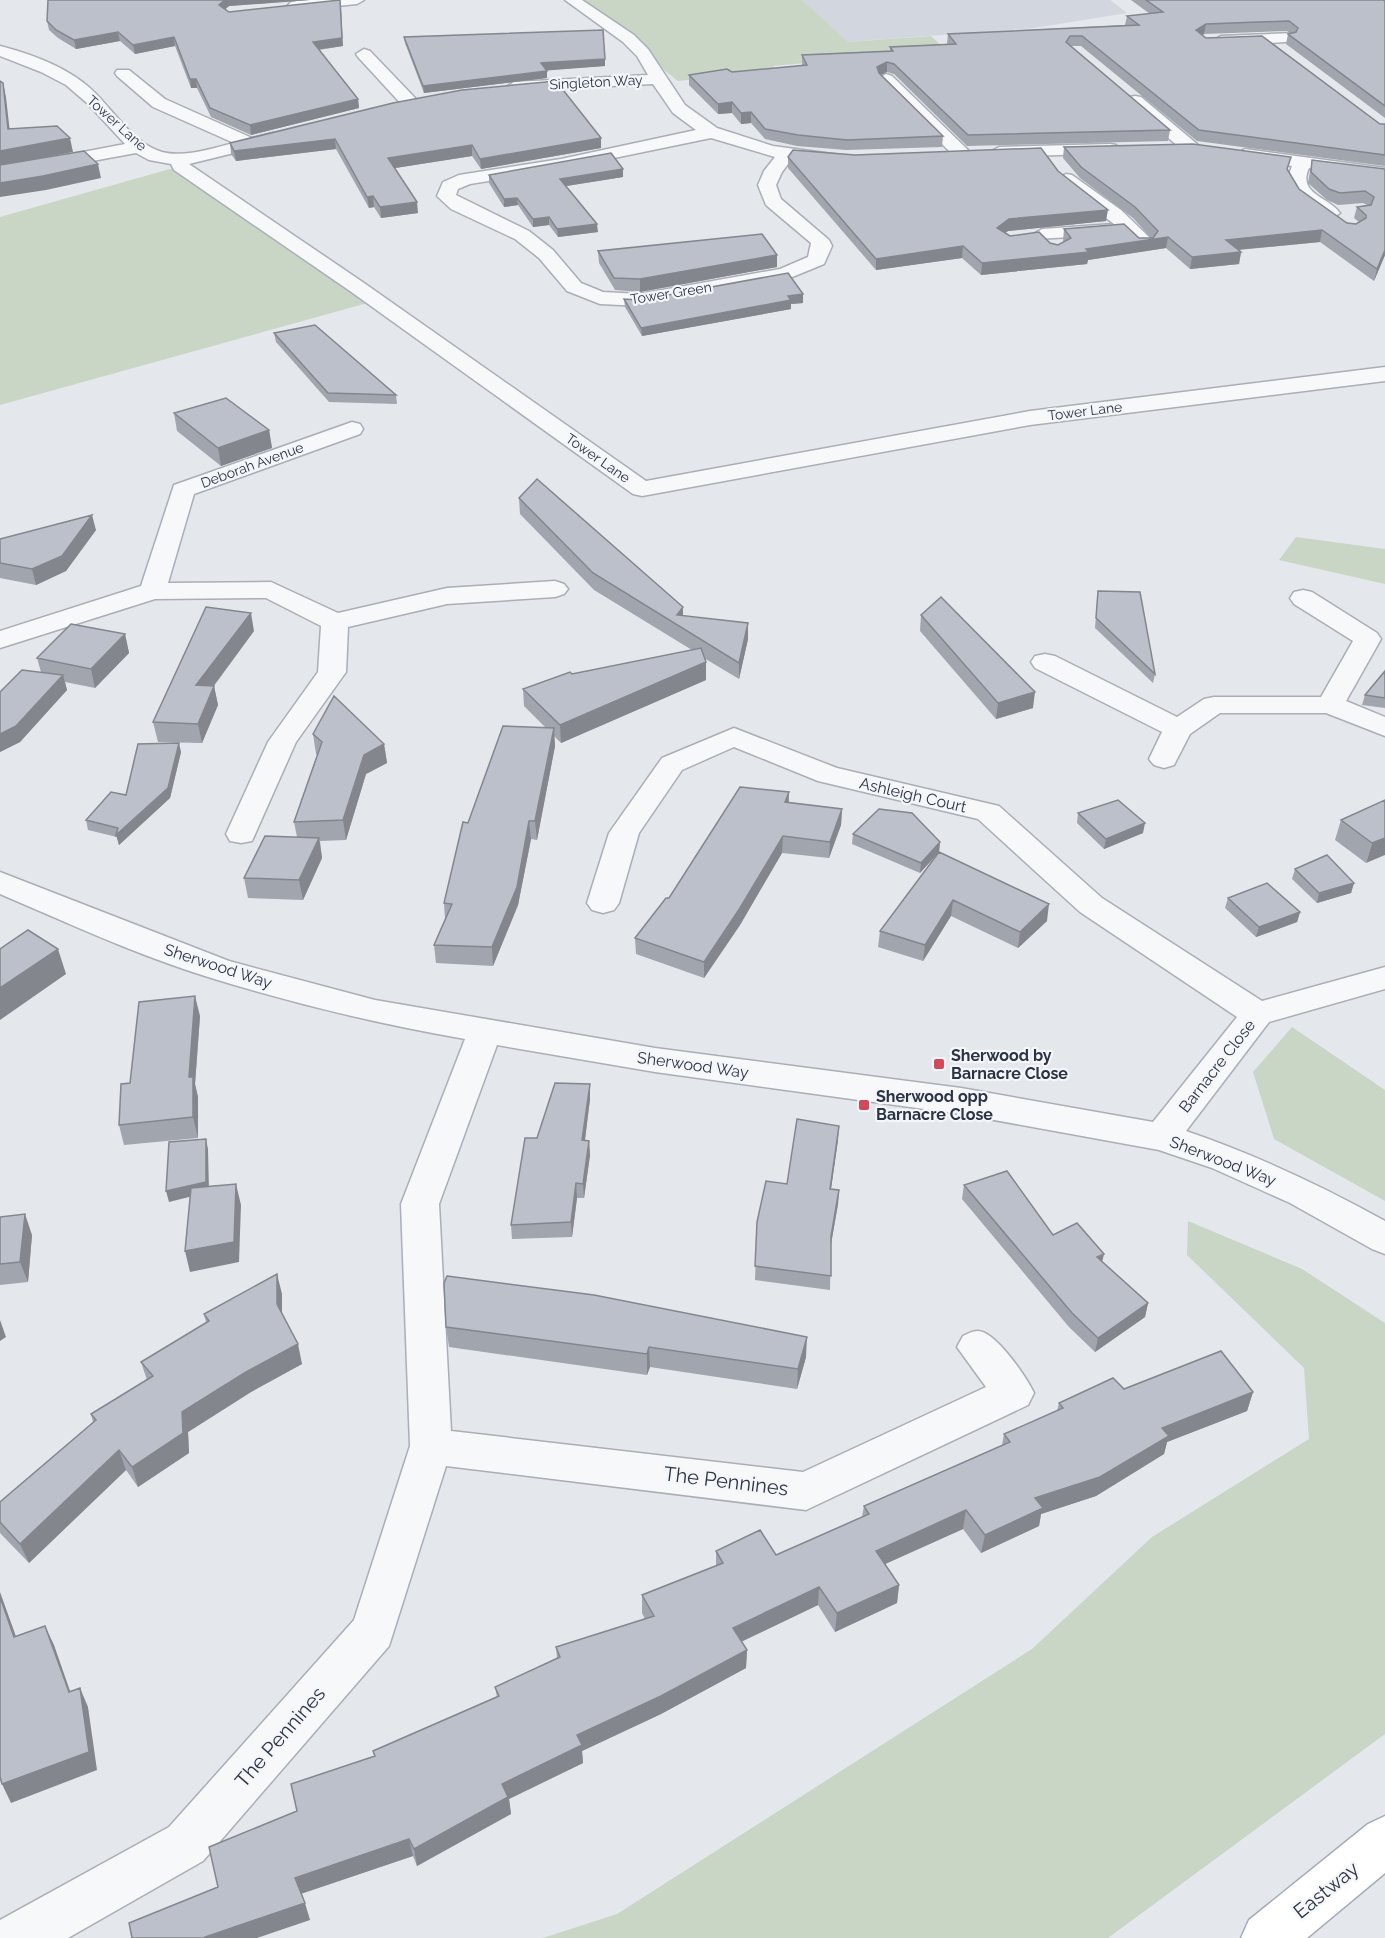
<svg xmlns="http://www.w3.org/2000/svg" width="1385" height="1938" font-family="Raleway,sans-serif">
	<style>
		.built { fill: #d2d6de }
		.green { fill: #c9d6c5 }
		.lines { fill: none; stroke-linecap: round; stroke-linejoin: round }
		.minor-casing { stroke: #a9aeb7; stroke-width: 3 }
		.major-casing { stroke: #a3abb8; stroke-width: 3 }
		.minor { fill: #f7f8fa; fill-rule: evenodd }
		.major { fill: #fff; fill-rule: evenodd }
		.wall { fill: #a1a5ae }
		.shaded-wall { fill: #83868d }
		.building { fill: #bbc0ca; stroke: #83868d; stroke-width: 1.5 }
		.poi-dot { fill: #d1495b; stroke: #f4f6f9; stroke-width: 2 }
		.labels { text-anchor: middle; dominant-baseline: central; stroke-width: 4.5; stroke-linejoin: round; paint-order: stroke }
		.far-street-label { font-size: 14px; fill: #2b3445; stroke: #f4f6f9 }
		.street-label { font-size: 16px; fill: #2b3445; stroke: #f4f6f9 }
		.poi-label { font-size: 16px; font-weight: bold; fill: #2b3445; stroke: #f4f6f9; text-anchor: start }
		.near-street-label { font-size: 20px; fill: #2b3445; stroke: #f4f6f9 }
	</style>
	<rect width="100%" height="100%" fill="#e4e7ec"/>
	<path class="built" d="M802,0h308l17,13 -93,15 -187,14z"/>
	<path class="green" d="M582,0h220l46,42 83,-6 15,14 -173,16 2,4 -97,11 -14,-11 -25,-32z
		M177,167l194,135 -371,103v-188z
		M1296,537l89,12v35l-106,-24z
		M1292,1027l93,63v111l-111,-62 -21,-67z
		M1188,1221l114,48 83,54v411l-277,204h-565l74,-24 415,-265 120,-112 157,-98 -5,-71 -117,-113z"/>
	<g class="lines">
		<defs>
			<path id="minor" d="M302,0h62l-7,4 -61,6 -8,-5 3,-3z
				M565,0h17l52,35 14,14 37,56 32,23 56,18 67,9 3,4 -9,5 -43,-4 -9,12 -6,13 5,14 48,41 3,6 -8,18 -39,16 -145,26 -40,-2 -33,-13 -28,-33 -24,-19 -64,-30 -14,-13 6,-14 16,-7 102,-16 135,-29 -23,-17 -20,-29 -145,7 -2,-4 8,-5 134,-7 -11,-19 -14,-14zM711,138l64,19 -11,14 -6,14 8,20 45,38 -3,14 -28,12 -140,25 -37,-2 -22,-9 -28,-33 -24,-19 -73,-36 2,-6 12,-5 91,-15z
				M1294,33l8,5 -2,3 -79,5 -8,-5 8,-5z
				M0,46c31,8 67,21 91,43 22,20 41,54 71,63 22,6 51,-4 72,-9l-81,-36 -36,-31 -2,-3 2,-3h12l36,29 87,39 21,-5 6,1 3,4 -3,4 -90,22 175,119 282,198 384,-70 355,-44v14l-355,44 -388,71 -9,-2 -283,-203 -176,-121 -3,-6 -22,-4 -13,-7 -136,25v-10l125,-24 -38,-41 -21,-18 -25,-13 -41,-16z
				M364,49l6,2 46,48 2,4 -2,4h-12l-46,-50 -2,-3z
				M886,74l6,2 75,73 3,4 -3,4h-12l-75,-75 -2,-3z
				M1135,96l6,1 56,47 3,4 -3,4h-12l-56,-47 -2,-4 2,-4z
				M1110,144l6,1 3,4 -3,4 -117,4 -9,-5 9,-5z
				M1245,149l140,19v10l-76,-10c-12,26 20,29 31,45l-9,6c-17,-5 -41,-22 -44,-40l5,-13 -53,-8 -3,-4z
				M1066,174l6,1 49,35 30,29 3,4 -3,4h-14l-18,-18 -10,6 -74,4 -3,-4 10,-6 72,-5 -54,-41 -3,-4z
				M352,422l8,2 3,5 -3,5 -166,60 -26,89 103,-1 67,31 109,-25 108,-7 9,3 4,5 -4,5 -9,3 -108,7 -99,23 -2,45 -50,70 -44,99 -11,2 -11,-2 -4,-7 42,-92 50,-70 3,-46 -55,-28 -111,1 -155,49v-17l141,-45 33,-101z
				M1303,590l9,2 65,41 4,6 -35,62 39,16v19l-59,-23h-106l-30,21 -16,31 -10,3 -10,-3 -5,-6 13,-27 -127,-64 -4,-6 4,-6 10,-2 10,2 122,61 27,-18 10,-2h107l32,-56 -59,-37 -4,-6 4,-6z
				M734,728l103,40 162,38 103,92 160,103 123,-34v22l-116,33 -83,109c70,24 134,54 199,90v33l-13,-5 -82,-46 -78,-35 -53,-18 -198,-36 -306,-42 -158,-27 -58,159 12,227 352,41 183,-85 -29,-40 6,-11c4,-2 10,-5 14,-5 18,-1 50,47 57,62l-6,12 -222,105 -360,-44 -57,180 -186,215 -135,77h-68v-18l169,-93 185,-207 56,-174 -9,-242 64,-165c-87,-15 -173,-36 -257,-62 -71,-22 -140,-54 -208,-83v-22l229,89 146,39 280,48 306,40 192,34 84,-105 -157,-105 -102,-93 -160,-38 -84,-34 -52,23 -43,63 -20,70 -5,7 -11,3 -11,-3 -5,-7 22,-70 53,-75z"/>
			<path id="major" d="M1385,1816v57l-78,65h-66l8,-18 119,-96z"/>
		</defs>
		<use href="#minor" class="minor-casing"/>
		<use href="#major" class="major-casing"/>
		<use href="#minor" class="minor"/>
		<use href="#major" class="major"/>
	</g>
	<path class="wall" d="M48,0h262l-81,6 -4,3 4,3 114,34 -24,4 39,49 1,9 -108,27 -40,-18 -14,-29h-6l-16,-42 -40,8 -15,-13 -44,8 -18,-11 -9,-8 -2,-9z
		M1131,0h252l2,1v117l-99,-74 2,-10h3l-4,-3 -83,3 -2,1 4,3 174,86h5v42l-188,-25 -116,-95h-10l99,84 -2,11 -201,5 -73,-72 -7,-2 -6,3 62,61 -1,11 -96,3 -49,-4 -32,-7 -14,-16 -10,1 -9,-11 -14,1 -29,-29v-10l43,-3 70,-6v-11l88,-4v-4l57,-3 1,-10 177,-9 2,-9 23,-2z
		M404,37l201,29 -59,4 1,8 -123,15 -19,-50z
		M556,81l45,67 -120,21 -9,-13 -77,12 23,45 -37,5 -7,-11 -5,1 -33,-59 -100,12 -5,-7 -1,-11z
		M1064,147l224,23 11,19 48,34 9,1 3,-2 -5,-4 3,-11 10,-2 -4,-2 -25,2 -11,-5 -19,-17 4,-23 73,9v86l-11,26 -54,-39 -82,8 3,2 -2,12 -49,5 -24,-21 -78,12 -1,4 -106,11 -19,-17 -86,12 -88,-102v-11l270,14 48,50 -98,10 -3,2 5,3 40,7 8,2 6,-3 -1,-1 1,-12 75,9h12l-18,-20 -53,-40 -17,-20z
		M489,175l134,2 -57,9 32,46 -40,5 -9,-12 -16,2 -15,-22 -14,2 -15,-24z
		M598,251l179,16 -137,25 -25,-2 -16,-27z
		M624,299l179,4 -12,1v5l-149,27 -17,-29z
		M274,333l122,62 1,9 -68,-2 -53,-60z
		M174,413l95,17 3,18 -51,18 -44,-35z
		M519,498l164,118 65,23 -9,40 -35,-21 2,4v18l-145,63 -7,-7 1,10 -18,94 -6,-1 -13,66 -25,61 -57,-3 -2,-18 11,-26 -1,-16 24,-80 78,-95 -22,-22 -1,-17 49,-15 120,-24 -98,-60 -74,-76z
		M96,530l-30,41 -30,14 -36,-7v-39z
		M1098,591l57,83 -2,9 -58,-55z
		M921,615l112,93 -37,11 -76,-88z
		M254,631l-40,55 4,19 -16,38 -44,-1 -5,-20z
		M125,634l4,19 -34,35 -30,-6 2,8 -47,52 -20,10v-60l41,-20 -4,-14z
		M1385,671v37l-23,-3 3,-10z
		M313,734l71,10 3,19 -21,11 -20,66 -26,1 2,17 -19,42 -55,-2 -4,-20 53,-41 -3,-15 23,-67 -1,-1z
		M181,752l-11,46 -51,47 -2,-8 -29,-7 -2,-10 40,-25z
		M789,792v11l53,6 -1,16 -12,33 -47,-5 -42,72 -36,53 -68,-24 -1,-16 34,-40z
		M1385,800l-19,63 -31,-23 6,-20z
		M1078,813l65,20 -39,16 -27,-26z
		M853,834l87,8 -1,10 -19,21 -68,-29z
		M939,852l108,69 -29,27 -67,-32 -28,45 -45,-14 2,-16z
		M1295,869l59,14 -3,10 -34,10 -25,-24z
		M1228,898l72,14 -3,10 -41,15 -31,-29z
		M200,1016l-5,68 3,13v41l-74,7 -5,-20 11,-42z
		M590,1099l-5,41 4,1 1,14 -6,43h-7l-5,39 -60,2 -1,-14 26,-87z
		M838,1140l-7,49 8,1 -1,14 -7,40 -1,46 -75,-10 2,-58 30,-38z
		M964,1185l89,50 95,68 -3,14 -50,35 -26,-25 -107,-128z
		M0,1217l32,18 -4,47 -28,3z
		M282,1294v19l20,51 -51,28 -63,40 1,21 -51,34 -12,-17 -97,93 -29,-30v-31l93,-80 -2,-8 56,-34 -6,-18 65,-40 -2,-8z
		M446,1327l360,30 -9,32 -147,-22 -3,8 -198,-28z
		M1124,1389l129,3 -6,19 -80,31 -3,12 -68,42 -55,18 -2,12 -58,27 -18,-24 -78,35 14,21 -2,18 -62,29 -17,-27 -77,37 6,8 -1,18 -85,46 -79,37 1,12 -74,36 2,15 -94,52 -4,-10 -112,38 9,26 -92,-33 79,-76 77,-55 -1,-5 124,-54 -2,-10 62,-29 -1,-11 89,-28 -3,-6v-18l74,-29v-15l60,4 86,-38 2,-11 138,-61 2,-11 53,-23 2,-8z"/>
	<path class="shaded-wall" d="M225,0h85l-81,6 -9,8 -1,-9z
		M341,8l2,38 -29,4 -1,-8z
		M1206,24l-2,10 -10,6 2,-10z
		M118,32l2,9 -44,8 -2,-9z
		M174,37l1,9 -40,8 -2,-9z
		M605,59v7l-64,5v-8z
		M887,62v10l-10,5v-10z
		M547,71v7l-123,15 -1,-7z
		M190,79h6l1,9h-6z
		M3,83l3,14 5,45 -3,-13z
		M358,99l1,9 -108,27 -1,-10z
		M732,102v11l-14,1v-10z
		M751,112v11l-10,1v-11z
		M70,138l3,14 -73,14v-15z
		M601,138v10l-120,21 -1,-10z
		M335,139l1,10 -100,12 -2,-10z
		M472,145v11l-83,13 -1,-11z
		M98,164l3,14 -55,12 -46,7v-14z
		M623,169v8l-63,10v-8z
		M373,196l1,11 -5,1 -2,-11z
		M517,198l1,7 -14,2v-8z
		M417,202l1,11 -37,5 -1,-11z
		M1108,210l-2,11 -98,10 -12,9 1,-12 12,-9z
		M549,217v8l-16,2v-8z
		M597,224l1,8 -40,5 -1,-8z
		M1322,230l-2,12 -96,9 2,-11z
		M1168,237l-2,11 -78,12 -1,4 -106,11 1,-12 104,-14z
		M963,246l-1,12 -86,12v-11z
		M1385,250v5l-11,26 3,-12z
		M1241,252l-2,12 -49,5 2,-12z
		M777,255v12l-137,25v-13z
		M803,294v9l-12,1v5l-149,27 -1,-8 147,-32z
		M269,430l3,18 -51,18 -3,-18z
		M92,515l4,15 -30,41 -30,14 -4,-16z
		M683,607v16l-6,-8z
		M251,613l3,18 -54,73 -4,-19z
		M748,623v16l-9,40v-16z
		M125,634l4,19 -34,35 -4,-19z
		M706,662v18l-145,63 -1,-18z
		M63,675l4,15 -47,52 -20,10v-18z
		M214,686l4,19 -16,38 -4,-19z
		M1035,692l-2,16 -37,11 2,-16z
		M554,728l1,18 -18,94 -2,-19z
		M179,743l2,9 -11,46 -51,47 -3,-10z
		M384,744l3,19 -21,11 -20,66 -3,-20 21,-65z
		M789,792l-1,17 -3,-7z
		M842,809l-1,16 -12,33 1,-16z
		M529,821l2,18 -13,66 -25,61 -1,-19z
		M1145,823l-2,10 -39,16 2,-10z
		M783,836l-1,17 -42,72 -36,53v-16z
		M319,838l3,20 -19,42 -4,-20z
		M1385,838v17l-19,8 6,-20z
		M940,842l-1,10 -19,21 1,-10z
		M1354,883l-3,10 -34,10 2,-10z
		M953,900l-2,16 -28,45 2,-16z
		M1049,904l-2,17 -29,27 2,-16z
		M1300,912l-3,10 -41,15 3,-10z
		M58,949l8,25 -66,46v-32z
		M195,996l5,20 -5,68 3,13v41l-5,-21 -4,-40z
		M590,1084v15l-7,56 -1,-15z
		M839,1126l-1,14 -9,63 1,-14z
		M206,1139l2,10 1,43 -40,10 -3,-11z
		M589,1141l1,14 -6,43 -1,-14z
		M576,1183l1,15 -5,39 -1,-15z
		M236,1184l5,21 -2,57 -49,10 -5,-21z
		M839,1190l-1,14 -8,46 1,-14z
		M25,1214l7,21 -4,47 -8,-20z
		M1104,1254l-3,13 -4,-10z
		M277,1274l5,20v31l-5,-21z
		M1148,1303l-3,14 -50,35 3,-14z
		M0,1320l6,17 -6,4z
		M807,1337l-1,20 -9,32 1,-20z
		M298,1344l4,20 -51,28 -63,40 1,21 -51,34 -6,-20 50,-55 64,-40z
		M649,1347l1,20 -3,8v-21z
		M1253,1392l-6,19 -80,31 -3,12 -68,42 -55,18 -2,12 -58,27 4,-18 50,-37 127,-70z
		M119,1450l7,20 -97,93 -9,-19z
		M966,1510l-3,19 -89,40 2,-18z
		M899,1585l-2,18 -62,29 2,-19z
		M819,1587l-1,18 -86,41 1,-18z
		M0,1592l23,64 -9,-19 -14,-40z
		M45,1626l9,19 23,66 -8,-19z
		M747,1650l-1,18 -85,46 -79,37 1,12 -74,36 2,15 -94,52 -3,-17 88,-65 75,-49z
		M80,1688l8,19 9,63 -86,33 -9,-19z
		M409,1839l4,17 -113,38 -5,-16z
		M305,1903l5,17 -53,18h-51l-1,-1z"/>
	<path class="building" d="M48,0h177l-6,5 10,7 111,-12 2,38 -29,4 45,57 -108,26 -40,-17 -14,-29h-6l-16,-42 -41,8 -15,-13 -44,8 -18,-10 -9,-9z
		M1146,0h237l2,1v105l-97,-72 8,-2 2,-4 -9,-7 -83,3 -10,6 10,8 56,-2 118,88h5v31l-186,-25 -117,-94h-12l-4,6 104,88 -202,5 -74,-71 -7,-2 -10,5 2,6 64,63 -96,4 -49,-5 -33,-6 -14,-17 -10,1 -9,-11 -14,2 -29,-29 38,-6 5,3 75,-7 -5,-10 91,-4 -3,-4 66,-3 -8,-10 191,-9 -12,-9 36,-4z
		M603,30l2,29 -64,4 6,8 -124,15 -19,-49z
		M0,81l3,2 5,46 49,-3 13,12 -70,13z
		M556,81l45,57 -121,21 -8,-14 -84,13 29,44 -37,5 -7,-11 -6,1 -32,-58 -101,12 -4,-8 163,-40 69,-13z
		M1193,144l98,13 -4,12 12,20 48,34 9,1 10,-6v-3l-9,-8 14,-2 3,-8 -9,-6 -25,2 -11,-4 -18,-17 1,-12 73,9v81l-8,19 -55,-39 -96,10 15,12 -49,5 -24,-20 -82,12 3,3 -107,11 -19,-17 -87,13 -88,-102 5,-7 62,5 186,-7 17,23 50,39 -99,9 -12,9 13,8 29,-4 11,11 8,2 13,-7 -7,-9 60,-5 15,14h14l5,-7 -23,-24 -54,-40 -17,-20z
		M84,151l14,13 -55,12 -43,7v-18z
		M611,153l12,16 -63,10 37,45 -40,5 -8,-12 -16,2 -16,-21 -13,1 -15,-24z
		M762,234l15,21 -137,24 -26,-1 -16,-27z
		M788,273l15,21 -15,2 3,4 -150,28 -17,-29 16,1z
		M315,325l81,70 -68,-2 -54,-60z
		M226,398l43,32 -51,18 -44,-35z
		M537,479l146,128 -6,8 71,8 -9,40 -146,-90 -74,-75z
		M92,515l-30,41 -30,13 -32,-6v-24z
		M1098,591l42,1 15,82 -59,-56z
		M941,597l94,95 -37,11 -77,-88z
		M206,607l45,6 -55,72 18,1 -16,38 -45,-2z
		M71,624l54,10 -34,35 -54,-11z
		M701,648l5,14 -146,63 -37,-36 47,-17 2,2z
		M22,670l41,5 -47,51 -16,8v-42z
		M1385,671v27l-20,-3z
		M334,696l50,48 -20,11 -21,65 -49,2 28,-80 -9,-8z
		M503,726l51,2 -19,93h-6l-12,66 -25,60 -58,-2 18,-41 -8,-1 19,-81 5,1z
		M179,743l-11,45 -52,47 2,-7 -32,-8 25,-28 15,3 12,-51z
		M740,787l49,5 -4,10 57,7 -12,33 -47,-6 -43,72 -36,54 -69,-24 31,-40h3z
		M1118,800l27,23 -39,16 -28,-26z
		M1385,800v38l-13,5 -31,-23z
		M879,809l33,4 28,29 -19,21 -68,-29z
		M265,836l54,2 -20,42 -55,-2z
		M939,852l110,52 -29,28 -67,-32 -28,45 -45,-14z
		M1327,855l27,28 -35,10 -24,-24z
		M1267,883l33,29 -41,15 -31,-29z
		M28,930l30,19 -58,39v-39z
		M195,996l-6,81h4v40l-74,8 2,-41 9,-1 9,-81z
		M555,1083l35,1 -8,56 7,1 -6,43 -7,-1 -5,39 -60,3 14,-87h12z
		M797,1119l42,7 -9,63 9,1 -8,46v40l-76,-10 2,-44 9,-41 21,3z
		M206,1139v43l-40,9 3,-49z
		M1007,1171l46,64 24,-12 27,31 -7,3 51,46 -50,35 -26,-25 -108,-128z
		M236,1184l-2,58 -49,9 6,-63z
		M25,1214l-5,48 -20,2v-47z
		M277,1274v30l21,40 -52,28 -64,40 1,21 -51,34 -13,-17 -99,94 -20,-22v-20l96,-82 -5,-6 62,-38 -12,-14 68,-41 -5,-7z
		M447,1276l147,19 213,42 -9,32 -149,-22 -2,7 -201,-27 -2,-44z
		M1221,1351l32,41 -91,36 7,8 -69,41 -65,21 8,10 -58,27 -19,-25 -90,41 23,34 -62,28 -18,-26 -86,41 14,22 -86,46 -84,39 5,10 -80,39 6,13 -94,52 -5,-10 -114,39 10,25 -100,34 1,1h-74l-3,-15 89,-36 -9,-40 88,-36 -6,-27 84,-28 -2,-5 126,-55 -4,-9 65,-30 -4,-10 98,-31 -12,-21 81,-32 -7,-12 44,-21 16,25 93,-41 -5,-8 146,-64 -6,-8 59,-26 -4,-5 54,-25 11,11z
		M0,1597l14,40 31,-11 24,66 11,-4 9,64 -87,32 -2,-7z"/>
	<g class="poi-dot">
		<rect x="933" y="1058" width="12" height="12" rx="3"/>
		<rect x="858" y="1099" width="12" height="12" rx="3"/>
	</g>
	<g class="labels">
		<g class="far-street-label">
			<text transform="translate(596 82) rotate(-3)">Singleton Way</text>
			<text transform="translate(117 123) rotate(42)">Tower Lane</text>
			<text transform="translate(671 293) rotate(-9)">Tower Green</text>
			<text transform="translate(1085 411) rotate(-7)">Tower Lane</text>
			<text transform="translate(598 458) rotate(35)">Tower Lane</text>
			<text transform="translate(252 465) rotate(-20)">Deborah Avenue</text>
		</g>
		<g class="street-label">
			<text transform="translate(913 795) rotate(13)">Ashleigh Court</text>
			<text transform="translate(218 966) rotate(18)">Sherwood Way</text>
			<text transform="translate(693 1065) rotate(8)">Sherwood Way</text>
			<text transform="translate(1217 1066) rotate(-52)">Barnacre Close</text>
			<text transform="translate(1223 1161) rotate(21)">Sherwood Way</text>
		</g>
		<g class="poi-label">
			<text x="951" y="1055">Sherwood by<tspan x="951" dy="18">Barnacre Close</tspan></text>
			<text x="876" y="1096">Sherwood opp<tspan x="876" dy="18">Barnacre Close</tspan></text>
		</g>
		<g class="near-street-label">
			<text transform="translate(726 1481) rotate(7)">The Pennines</text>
			<text transform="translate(280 1737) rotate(-49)">The Pennines</text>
			<text transform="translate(1326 1890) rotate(-39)">Eastway</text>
		</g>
	</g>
</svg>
